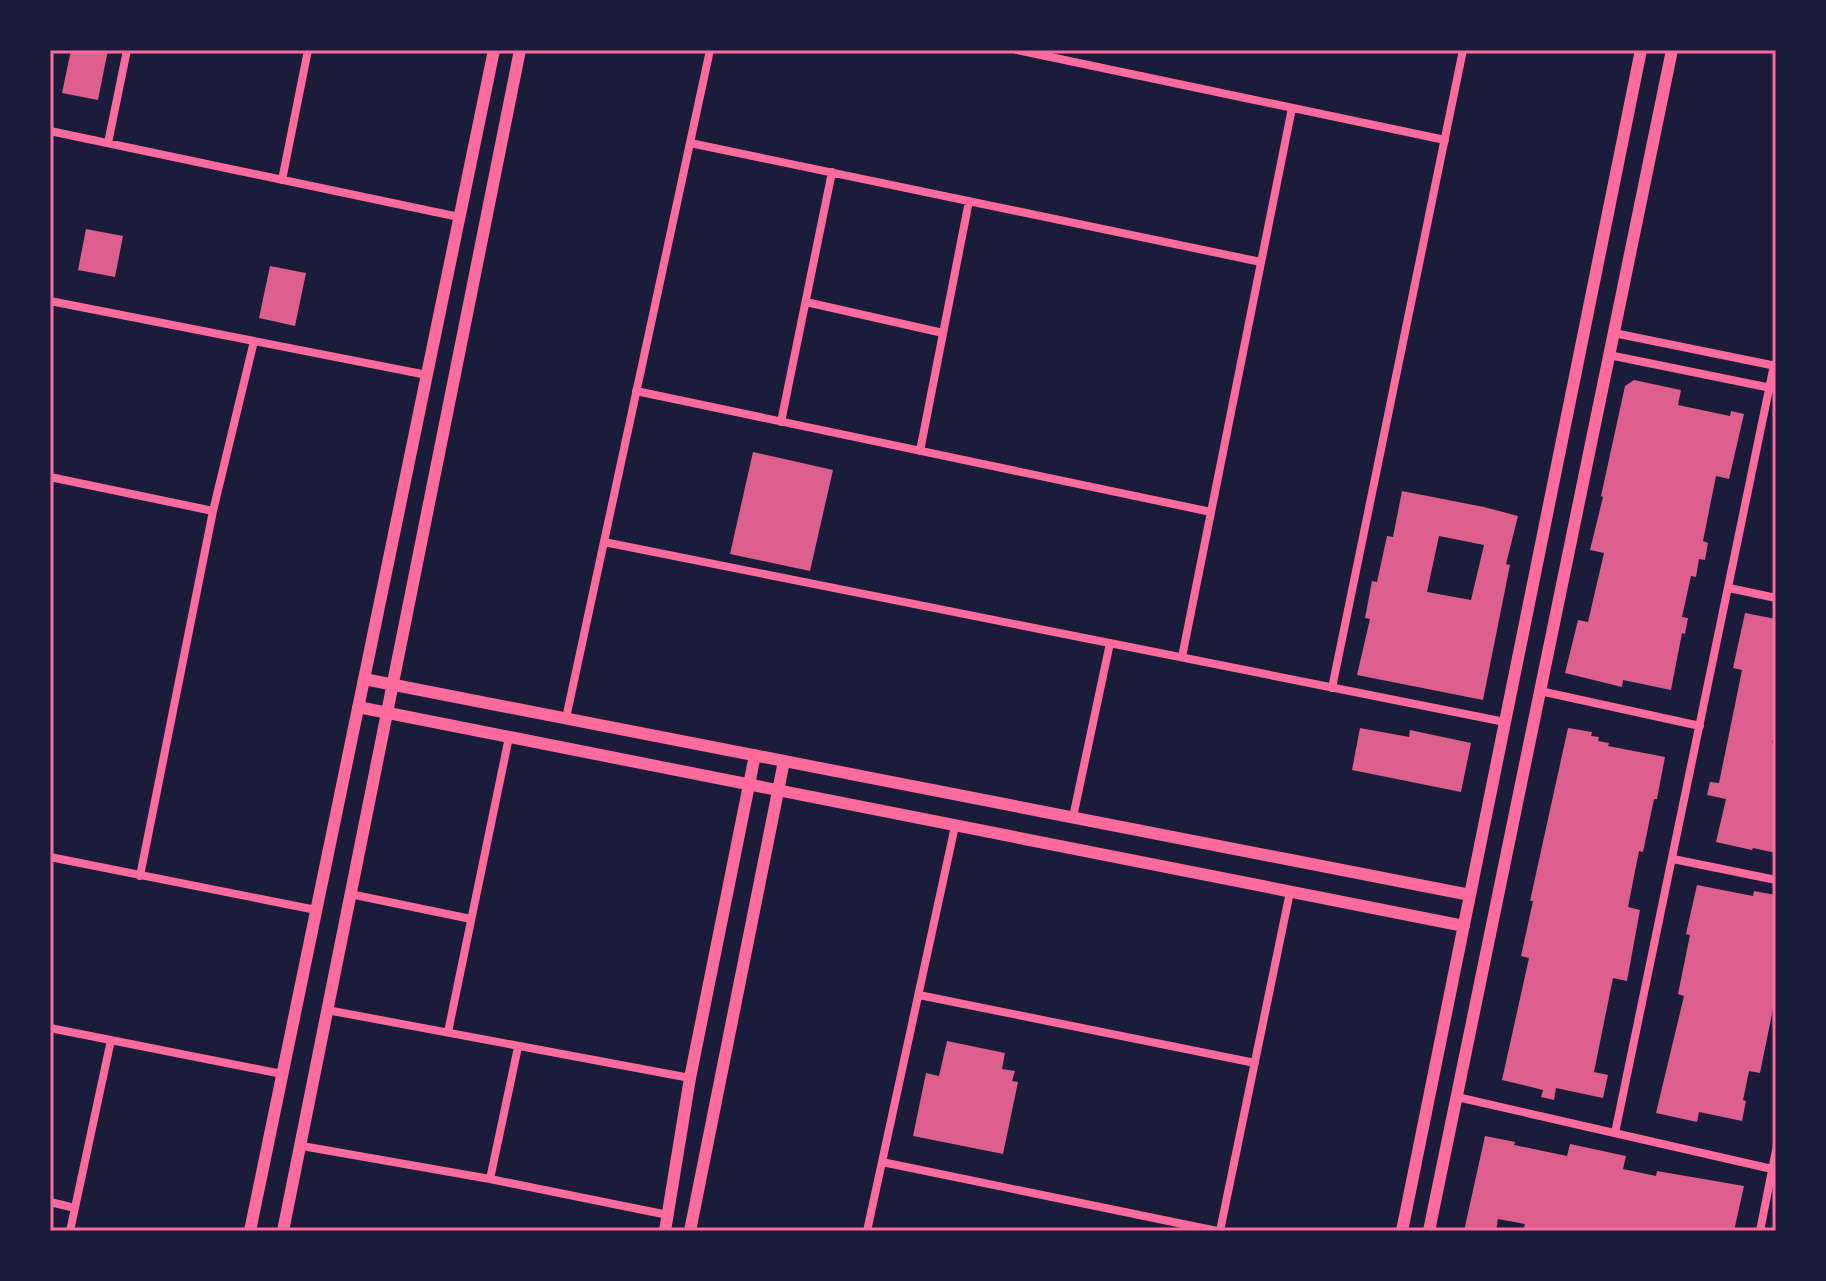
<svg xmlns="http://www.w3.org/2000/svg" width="1826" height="1281" font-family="'Titillium Web',sans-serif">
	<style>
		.building { fill: #dd5f8e; fill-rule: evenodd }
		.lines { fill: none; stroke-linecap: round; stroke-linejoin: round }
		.minor { stroke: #ff6b9d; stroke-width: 8 }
		.secondary { stroke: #ff6b9d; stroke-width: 12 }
		.neatline { fill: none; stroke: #ff6b9d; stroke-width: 3 }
	</style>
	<rect width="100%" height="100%" fill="#1b1b3a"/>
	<path class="building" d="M71,50h37l-10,50 -36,-7z
		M86,229l37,7 -8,41 -37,-7z
		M270,266l36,7 -11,53 -36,-8z
		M1634,380l47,10 -3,15 52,11 1,-5 13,3 -15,65 -13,-3 -13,65 5,2 -3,17 -6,-1 -3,18 -5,-1 -9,41 6,1 -3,16 -3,-1 -11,57 -48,-10 -1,7 -57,-14 13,-53 10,2 16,-69 -14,-3 13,-53 -2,-1 24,-110z
		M753,452l80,18 -23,101 -80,-17z
		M1402,491l82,16 34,9 -12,48 4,1 -27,135 -126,-25 13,-56 -5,-1 7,-37 5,1 10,-46 6,1zM1439,536l45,9 -13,55 -44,-8z
		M1745,613l31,6v107l-4,17h4v110l-23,-5 -1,2 -36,-8 10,-43 -19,-4 3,-13 9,1 10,-49 13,-64 -9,-2z
		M1360,728l49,9 1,-7 61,13 -10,49 -109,-22z
		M1568,728l24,4 -1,4 8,1 -1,4 11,2 -1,3 57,11 -8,42h-3l-11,53 -4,-1 -11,56 12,3 -13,71 -14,-3 -19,94 14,3 -5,23 -47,-10 -2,12 -13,-3 2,-7 -41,-10 27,-122 -8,-2 12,-55h-3z
		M1697,885l56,11 1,-5 22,4v99l-16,79 -11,-2 -6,29 3,1 -4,20 -43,-9 -2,10 -41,-9 28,-117 -6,-2 12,-59 -4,-1z
		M947,1041l58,12 -3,16 13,2 -3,10 6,1 -15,72 -90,-18 13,-63 13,3z
		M1485,1136l30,6 -1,3 53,11 3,-12 56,12 -3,13 33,7 1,-5 87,15 -10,45h-211l2,-7 -27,-5 -2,12h-32z"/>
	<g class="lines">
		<path class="minor" d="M1017,50l428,90
			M50,131l409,86
			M108,143l19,-93
			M690,143l571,119
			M282,180l26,-130
			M50,301l377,74
			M806,302l137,31
			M1614,333l162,33
			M1609,355l167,34
			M636,391l575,121
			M781,422l51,-250
			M920,451l49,-250
			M50,477l163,34
			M604,542l901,180
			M1729,588l47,10
			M1182,657l110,-549
			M1332,688l131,-638
			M1540,691l160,35
			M566,718l144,-668
			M1073,817l37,-174
			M50,857l266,53
			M1673,859l103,21
			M140,876l73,-365 41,-170
			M350,894l121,25
			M919,995l336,68
			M327,1010l363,68
			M50,1028l232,46
			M448,1032l61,-295
			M1457,1097l315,72
			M1615,1133l159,-768
			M302,1146l188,33 178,36
			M882,1162l335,69
			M490,1179l28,-132
			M50,1202l25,6
			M70,1231l41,-191
			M867,1231l88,-405
			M1220,1231l70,-339
			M1760,1231l16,-81"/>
		<path class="secondary" d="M364,679l1106,216
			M358,707l1106,219
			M250,1231l244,-1181
			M283,1231l237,-1181
			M665,1231l25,-153 65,-323
			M690,1231l94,-470
			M1402,1231l239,-1181
			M1429,1231l243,-1181"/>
	</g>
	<rect width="1826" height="1281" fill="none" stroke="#1b1b3a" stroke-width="104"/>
	<rect x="52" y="52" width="1722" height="1177" class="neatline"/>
</svg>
